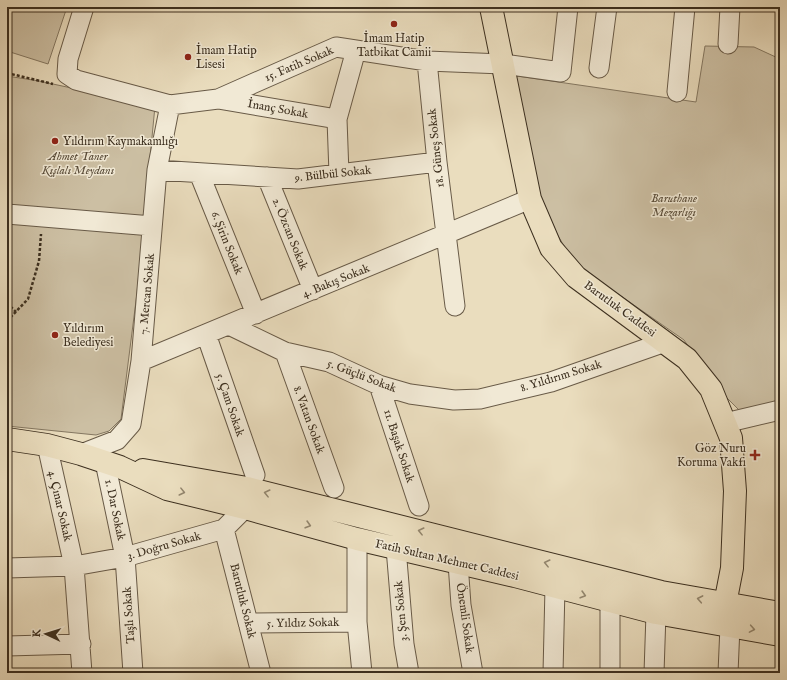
<svg xmlns="http://www.w3.org/2000/svg" width="787" height="680" font-family="'IM FELL English',serif">
	<style>
		.green { fill: #ccbfa3; stroke: #847761 }
		.lines { fill: none; stroke-linecap: round; stroke-linejoin: round }
		.minor-casing { stroke: #685a47; stroke-width: 21 }
		.major-casing { stroke: #3c2f1f; stroke-width: 24 }
		.path { stroke: #3c2f1f; stroke-width: 2.5; stroke-dasharray: 3 2; stroke-linecap: butt }
		.minor { stroke: #f1e9d5; stroke-width: 19 }
		.major { stroke: #eaddbe; stroke-width: 22 }
		.oneway { stroke: #93866e }
		.poi-dot { fill: #8f2418; stroke: #f1e9d5; stroke-width: 1.5 }
		.labels { text-anchor: middle; dominant-baseline: central; stroke-width: 3; stroke-linejoin: round; paint-order: stroke }
		.poi-label { font-size: 12px; fill: #3c2f1f; stroke: #f1e9d5; text-anchor: start }
		.street-label { font-size: 12px; fill: #3c2f1f; stroke: #f1e9d5 }
		.park-label { font-size: 12px; font-style: italic; fill: #594c39; stroke: #f1e9d5 }
	</style>
	<rect width="100%" height="100%" fill="#eaddbe"/>
	<filter id="stains"><feTurbulence type="fractalNoise" baseFrequency=".005" numOctaves="4"/><feColorMatrix values="0 0 0 0 .2 0 0 0 0 .09 0 0 0 0 .02 0 0 0 .5 -.17"/></filter>
	<radialGradient id="worn" r=".72"><stop offset=".6" stop-color="#630" stop-opacity="0"/><stop offset="1" stop-color="#630" stop-opacity=".3"/></radialGradient>
	<path class="green" d="M7,7h60l-19,57 -41,-13z
		M705,46l49,1 26,12v342l-41,9 -25,-25 -30,-45 -109,-76 -41,-68 -24,-121 186,27z
		M7,76l32,5 116,25 -18,187 -16,126 -12,12 -13,4 -89,-9z"/>
	<g class="lines">
		<defs>
			<path id="minor" d="M84,7l-16,52 -1,15 9,6 94,25 48,-6 118,-52 91,14 76,3 58,8 7,-65
				M728,44l2,-37
				M427,61l10,101 18,144
				M599,68l8,-61
				M677,92l8,-85
				M218,99l119,20
				M157,170l141,9 139,-17
				M199,173l57,141
				M339,174l-2,-55 19,-69
				M267,177l46,113
				M7,214l145,12
				M229,325l56,27 44,10 50,23 31,9 44,6 26,-1 71,-17 114,-40
				M206,334l49,141
				M285,352l49,136
				M141,361l389,-162
				M379,385l40,121
				M725,423l55,-13
				M47,445l27,121 8,107
				M81,454l36,-14 14,-16 10,-63 16,-191 13,-65
				M105,462l20,95 8,116
				M224,529l37,144
				M357,539v83l5,51
				M396,548l8,96 5,29
				M458,563l3,42 12,68
				M7,568l67,-2 51,-9 99,-28 21,-21
				M610,602v71
				M248,623l109,-1
				M7,646l74,-2
				M553,673l2,-86
				M654,673l2,-60
				M728,673l2,-47"/>
			<path id="major" d="M491,7l39,192 21,49 25,29 111,82 24,30 20,49 4,53 -3,77 -7,36
				M7,439l40,6 34,9 39,13 47,22 78,19 112,31 158,37 141,37 124,22
				M143,470l104,18 414,104 119,21"/>
		</defs>
		<use href="#minor" class="minor-casing"/>
		<use href="#major" class="major-casing"/>
		<path class="path" d="M7,73l46,11
			M7,303l9,9
			M7,321l21,-22 11,-38 2,-27"/>
		<use href="#minor" class="minor"/>
		<use href="#major" class="major"/>
	</g>
	<defs><path id="oneway-chevron" d="M-2-3.5L2.5 0L-2 3.5" fill="none" stroke-width="1.6" stroke-linecap="round" stroke-linejoin="round"/></defs>
	<g class="oneway">
		<use href="#oneway-chevron" transform="translate(182 492) rotate(14)"/>
		<use href="#oneway-chevron" transform="translate(267 493) rotate(-166)"/>
		<use href="#oneway-chevron" transform="translate(308 525) rotate(16)"/>
		<use href="#oneway-chevron" transform="translate(421 531) rotate(-166)"/>
		<use href="#oneway-chevron" transform="translate(547 563) rotate(-166)"/>
		<use href="#oneway-chevron" transform="translate(583 595) rotate(16)"/>
		<use href="#oneway-chevron" transform="translate(700 599) rotate(-169)"/>
		<use href="#oneway-chevron" transform="translate(752 629) rotate(10)"/>
	</g>
	<g class="poi-dot">
		<circle cx="394" cy="24" r="4"/>
		<circle cx="188" cy="57" r="4"/>
		<circle cx="55" cy="141" r="4"/>
		<circle cx="55" cy="335" r="4"/>
		<path d="M753 449h4v4h4v4h-4v4h-4v-4h-4v-4h4z"/>
	</g>
	<g class="labels">
		<g class="poi-label">
			<text x="394" y="38" text-anchor="middle">İmam Hatip<tspan x="394" dy="14">Tatbikat Camii</tspan></text>
			<text x="196" y="50">İmam Hatip<tspan x="196" dy="14">Lisesi</tspan></text>
			<text x="63" y="141">Yıldırım Kaymakamlığı</text>
			<text x="63" y="328">Yıldırım<tspan x="63" dy="14">Belediyesi</tspan></text>
			<text x="746" y="448" text-anchor="end">Göz Nuru<tspan x="746" dy="14">Koruma Vakfı</tspan></text>
		</g>
		<g class="street-label">
			<text transform="translate(299 64) rotate(-23)">15. Fatih Sokak</text>
			<text transform="translate(278 109) rotate(10)">İnanç Sokak</text>
			<text transform="translate(436 148) rotate(-96)">18. Güneş Sokak</text>
			<text transform="translate(333 174) rotate(-6)">9. Bülbül Sokak</text>
			<text transform="translate(290 234) rotate(68)">2. Özcan Sokak</text>
			<text transform="translate(227 243) rotate(68)">6. Şirin Sokak</text>
			<text transform="translate(336 281) rotate(-22)">4. Bakış Sokak</text>
			<text transform="translate(147 294) rotate(-85)">7. Mercan Sokak</text>
			<text transform="translate(620 309) rotate(36)">Barutluk Caddesi</text>
			<text transform="translate(362 376) rotate(21)">5. Güçlü Sokak</text>
			<text transform="translate(561 376) rotate(-17)">8. Yıldırım Sokak</text>
			<text transform="translate(230 405) rotate(71)">5. Çam Sokak</text>
			<text transform="translate(309 420) rotate(70)">8. Vatan Sokak</text>
			<text transform="translate(399 446) rotate(72)">11. Başak Sokak</text>
			<text transform="translate(60 506) rotate(77)">4. Çınar Sokak</text>
			<text transform="translate(115 510) rotate(78)">1. Dar Sokak</text>
			<text transform="translate(164 546) rotate(-16)">3. Doğru Sokak</text>
			<text transform="translate(447 560) rotate(13)">Fatih Sultan Mehmet Caddesi</text>
			<text transform="translate(243 601) rotate(76)">Barutluk Sokak</text>
			<text transform="translate(401 611) rotate(-95)">3. Şen Sokak</text>
			<text transform="translate(129 615) rotate(-94)">Taşlı Sokak</text>
			<text transform="translate(465 618) rotate(82)">Önemli Sokak</text>
			<text transform="translate(303 623) rotate(-1)">5. Yıldız Sokak</text>
		</g>
		<g class="park-label">
			<text x="78" y="156">Ahmet Taner<tspan x="78" dy="14">Kışlalı Meydanı</tspan></text>
			<text x="674" y="198">Baruthane<tspan x="674" dy="14">Mezarlığı</tspan></text>
		</g>
	</g>
	<rect width="787" height="680" fill="none" stroke="#eaddbe" stroke-width="24"/>
	<rect x="8" y="8" width="771" height="664" fill="none" stroke="#3c2f1f" stroke-width="2"/>
	<rect x="12" y="12" width="763" height="656" fill="none" stroke="#3c2f1f"/>
	<g transform="translate(46 634) rotate(274)" stroke="#f1e9d5" stroke-width="3" paint-order="stroke">
	<path d="M0-3L7 15L0 10L-7 15Z" fill="#3c2f1f"/>
	<text y="-6" font-size="11" font-weight="bold" text-anchor="middle" fill="#3c2f1f">K</text>
	</g>
	<rect width="100%" height="100%" filter="url(#stains)"/>
	<rect width="100%" height="100%" fill="url(#worn)"/>
</svg>
